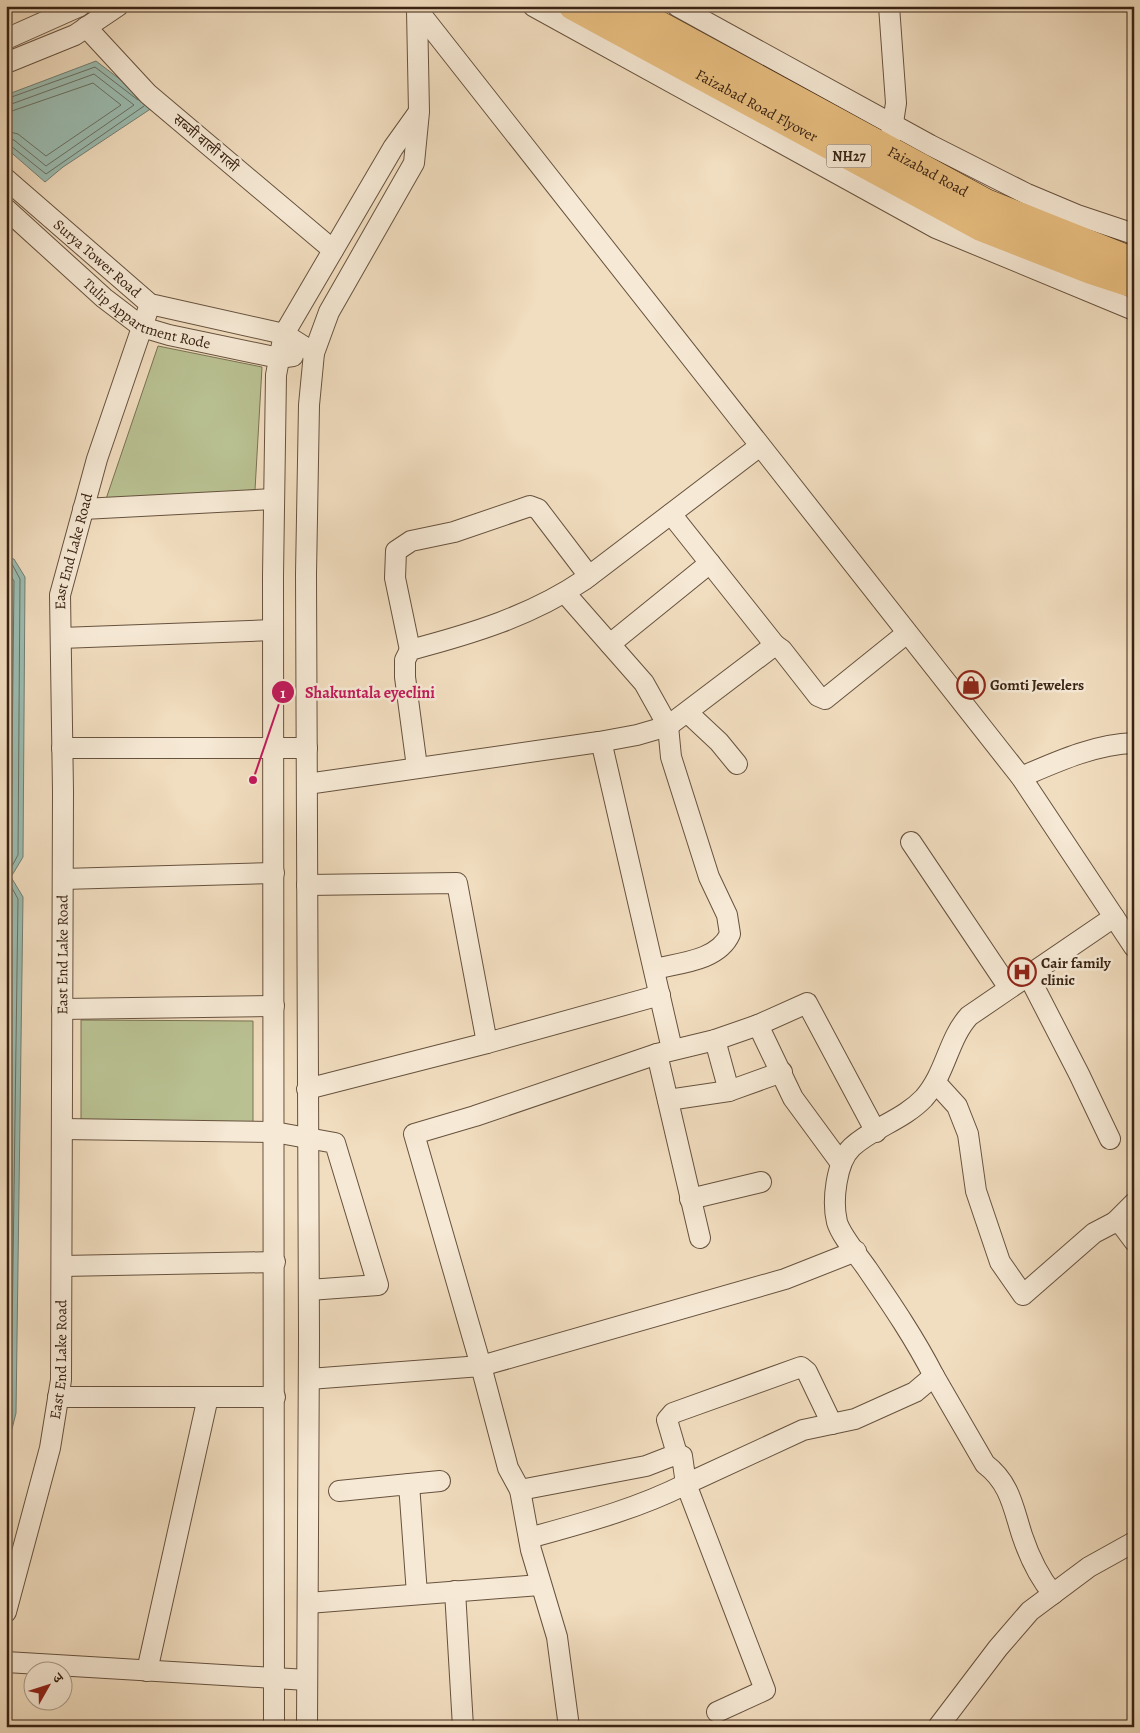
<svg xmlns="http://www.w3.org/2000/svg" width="1140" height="1733" font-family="Alegreya,'Noto Serif Devanagari',serif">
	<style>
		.green { fill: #b9c192; stroke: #797252 }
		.water { fill: #9bbcb1; stroke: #747f72 }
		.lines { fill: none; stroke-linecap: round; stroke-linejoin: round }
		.shore { stroke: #6a7062; stroke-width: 1 }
		.minor-casing { stroke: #67523e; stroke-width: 22 }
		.highway-casing { stroke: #392313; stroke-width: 29 }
		.minor { stroke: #f6e9d5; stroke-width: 20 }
		.highway { stroke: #e8be80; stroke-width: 28 }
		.labels { text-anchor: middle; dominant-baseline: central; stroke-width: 5; stroke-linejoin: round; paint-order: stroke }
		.shield { fill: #f6e9d5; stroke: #725e4d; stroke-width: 1 }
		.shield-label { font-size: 14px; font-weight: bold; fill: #392313 }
		.street-label { font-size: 15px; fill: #392313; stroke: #f6e9d5 }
		.poi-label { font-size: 15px; font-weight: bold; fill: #392313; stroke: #f6e9d5; text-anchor: start }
		.leader { fill: none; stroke: #c2185b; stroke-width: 2 }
		.callout-dot { fill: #c2185b; stroke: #f6e9d5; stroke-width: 2 }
		.mark-label { font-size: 15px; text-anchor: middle; font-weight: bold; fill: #fff }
		.callout-label { font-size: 16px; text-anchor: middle; font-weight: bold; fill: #c2185b; stroke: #f6e9d5; stroke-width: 5; stroke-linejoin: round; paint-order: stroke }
	</style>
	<rect width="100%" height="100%" fill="#f1ddbf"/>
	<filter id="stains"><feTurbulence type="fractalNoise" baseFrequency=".004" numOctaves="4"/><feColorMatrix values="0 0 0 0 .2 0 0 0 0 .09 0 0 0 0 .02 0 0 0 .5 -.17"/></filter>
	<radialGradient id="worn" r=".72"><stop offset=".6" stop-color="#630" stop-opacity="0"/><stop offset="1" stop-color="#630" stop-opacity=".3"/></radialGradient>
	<path class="green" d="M158,346l104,21 -7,123 -149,9z
		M81,1020l172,1v101h-172z"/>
	<path class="water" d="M96,61l59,45 -92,61 -18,15 -39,-34v-53z
		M6,558l8,1 11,18 -2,280 -12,20 12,20 -7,516 -10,40z"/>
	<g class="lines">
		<path class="shore" d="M6,99l89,-32 43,33
			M6,106l88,-32 40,31 -88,61 -32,-26 -8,-2
			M6,113l87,-30 28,22 -75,51 -28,-22 -12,-3
			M6,145l5,1 35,28 98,-68
			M6,563l6,1 8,15 -2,276 -12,22 12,22 -7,513 -5,19
			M6,569l8,12 -3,272 -5,10
			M6,891l5,10 -5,369"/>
		<defs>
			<g id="minor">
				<path d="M533,6l403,222 198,82"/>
				<path d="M677,6l253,139 97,49 50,21 57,19"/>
				<path d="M889,6l7,97 -5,33"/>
				<path d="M416,8l605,769 113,170"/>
				<path d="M86,27l62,67 185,156"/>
				<path d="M6,39l74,-33"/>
				<path d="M6,63l69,-28 43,-29"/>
				<path id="s1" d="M6,179l144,125 134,30 30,19"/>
				<path id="s2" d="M6,209l98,89 38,29 27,8 110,23 14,-2"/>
				<path d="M83,509l191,-10"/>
				<path d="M671,514l104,131"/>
				<path d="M565,593l79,90 24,43 3,31 38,120 18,38 3,19c-12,27 -51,29 -76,35"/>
				<path d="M61,638l212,-8"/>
				<path d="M610,644l100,-81"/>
				<path d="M410,650l-15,-72 1,-27 15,-10 43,-9 76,-26 8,3 51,67"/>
				<path d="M688,713l31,29 18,22"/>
				<path d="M599,742l38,-7 31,-9 107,-81 7,5 36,46 7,3 82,-66"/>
				<path d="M62,748h245"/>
				<path d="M417,767l-12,-90v-17l5,-10c61,-16 121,-34 174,-70l176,-134"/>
				<path d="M1021,777c35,-15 74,-33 113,-34"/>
				<path d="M307,784l292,-42 3,3 70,304"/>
				<path d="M911,842l98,146"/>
				<path d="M63,879l211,-6"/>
				<path d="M307,885l150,-2 30,160 173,-48"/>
				<path d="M1028,975l51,99 31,65"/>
				<path d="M62,1009l212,-3"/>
				<path d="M758,1025l35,73 47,64"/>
				<path d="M715,1040l14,51"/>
				<path d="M657,1054l-182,62 -61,18 67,232 304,-87 71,-28"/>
				<path d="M936,1083l21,23 11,28 8,57 24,71 23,33 71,-62 21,-11 7,3 12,16"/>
				<path d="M307,1089l180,-46"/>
				<path d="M668,1100l61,-9 53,-19"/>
				<path d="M62,1129l212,3 61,11 43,142 -69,5"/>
				<path d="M690,1199l71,-17"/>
				<path d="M1115,1222l19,-19"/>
				<path d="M700,1238l-43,-184 58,-14 43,-15 49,-22 69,129"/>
				<path d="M62,1266l213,-4"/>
				<path d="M934,1376c-19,-37 -42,-71 -66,-106 -8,-12 -27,-34 -31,-48 -5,-21 -1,-60 15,-75 22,-20 51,-27 72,-49 22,-25 24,-59 45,-82l145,-99"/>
				<path d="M309,1379l172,-13 27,102 12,22 126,-24 31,-12 5,2 4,28 117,-54 52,-11 60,-27 19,-16 51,88c25,19 28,43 37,71 7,21 17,42 31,59"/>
				<path d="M58,1397h217"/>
				<path d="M677,1454l-10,-34 6,-7 128,-46 6,5 25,52"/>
				<path d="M409,1484l31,-3"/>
				<path d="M520,1490l11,60 26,87 12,90"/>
				<path d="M339,1491l70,-7 8,110"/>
				<path d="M529,1538c54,-15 108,-29 157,-54l79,206 -48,22"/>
				<path d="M455,1591l8,136"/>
				<path d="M308,1603l232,-18"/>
				<path id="s3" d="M6,1612l44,-164 11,-68 2,-589 -3,-196 37,-136 53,-155"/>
				<path d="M6,1662l301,18"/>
				<path d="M147,1671l61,-274"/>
				<path d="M274,1727l-1,-1151 3,-201 8,-41 109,-186 25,-35"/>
				<path d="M307,1727l2,-390 -3,-763 3,-169 5,-52 15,-41 85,-149 5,-51 -2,-102"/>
				<path d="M938,1727l60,-79 32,-37 59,-44 45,-25"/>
			</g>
			<g id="highway">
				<path id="s4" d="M573,6l408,221 110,43 43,14"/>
				<path id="s5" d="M624,6l362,197 148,59"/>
			</g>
		</defs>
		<use href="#minor" class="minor-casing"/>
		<use href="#highway" class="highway-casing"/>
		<use href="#minor" class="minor"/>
		<use href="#highway" class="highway"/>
	</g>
	<defs>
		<symbol id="shop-ring" viewBox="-11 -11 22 22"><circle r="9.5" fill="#f6e9d5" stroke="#8f2418" stroke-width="1.5"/><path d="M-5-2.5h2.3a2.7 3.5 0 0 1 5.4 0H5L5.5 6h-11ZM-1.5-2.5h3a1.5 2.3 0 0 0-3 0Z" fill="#8f2418"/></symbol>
		<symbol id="hospital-ring" viewBox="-11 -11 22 22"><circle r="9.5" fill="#f6e9d5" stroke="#8f2418" stroke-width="1.5"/><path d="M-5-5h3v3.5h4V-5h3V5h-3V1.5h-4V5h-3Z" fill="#8f2418"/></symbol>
	</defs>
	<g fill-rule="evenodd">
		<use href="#shop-ring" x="955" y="669" width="32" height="32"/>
		<use href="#hospital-ring" x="1006" y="956" width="32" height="32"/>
	</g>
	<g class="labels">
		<rect class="shield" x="826.5" y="144.5" width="45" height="23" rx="4"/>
		<g class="shield-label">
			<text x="849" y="156">NH27</text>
		</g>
		<g class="street-label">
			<text stroke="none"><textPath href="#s4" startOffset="209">Faizabad Road Flyover</textPath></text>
			<text transform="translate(206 143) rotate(40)">सब्जी वाली गली</text>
			<text stroke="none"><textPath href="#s5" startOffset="346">Faizabad Road</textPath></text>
			<text stroke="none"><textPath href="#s1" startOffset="121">Surya Tower Road</textPath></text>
			<text stroke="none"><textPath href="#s2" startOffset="179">Tulip Appartment Rode</textPath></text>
			<text stroke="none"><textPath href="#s3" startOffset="1069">East End Lake Road</textPath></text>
			<text stroke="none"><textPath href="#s3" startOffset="664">East End Lake Road</textPath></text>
			<text stroke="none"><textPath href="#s3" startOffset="259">East End Lake Road</textPath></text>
		</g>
		<g class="poi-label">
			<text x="990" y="685">Gomti Jewelers</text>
			<text x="1041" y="963">Cair family<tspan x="1041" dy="17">clinic</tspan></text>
		</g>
	</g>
	<path class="leader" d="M253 780L283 692"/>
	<g class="callout-dot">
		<circle cx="253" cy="780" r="5"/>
		<circle cx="283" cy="692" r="12"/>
	</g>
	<g class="mark-label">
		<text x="283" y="698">1</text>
	</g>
	<g class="callout-label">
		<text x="370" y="698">Shakuntala eyeclini</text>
	</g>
	<rect width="1140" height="1733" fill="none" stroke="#f1ddbf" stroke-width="25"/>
	<rect x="8" y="8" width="1125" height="1718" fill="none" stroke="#392313" stroke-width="2.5"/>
	<rect x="12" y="12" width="1115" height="1708" fill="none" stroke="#392313"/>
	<g transform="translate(48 1686) rotate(51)"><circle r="24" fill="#f6e9d5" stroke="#aa9a87"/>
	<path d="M0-4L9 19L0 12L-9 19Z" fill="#8f2418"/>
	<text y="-8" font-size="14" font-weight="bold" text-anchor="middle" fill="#392313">उ</text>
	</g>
	<rect width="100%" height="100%" filter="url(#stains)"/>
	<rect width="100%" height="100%" fill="url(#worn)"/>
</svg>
